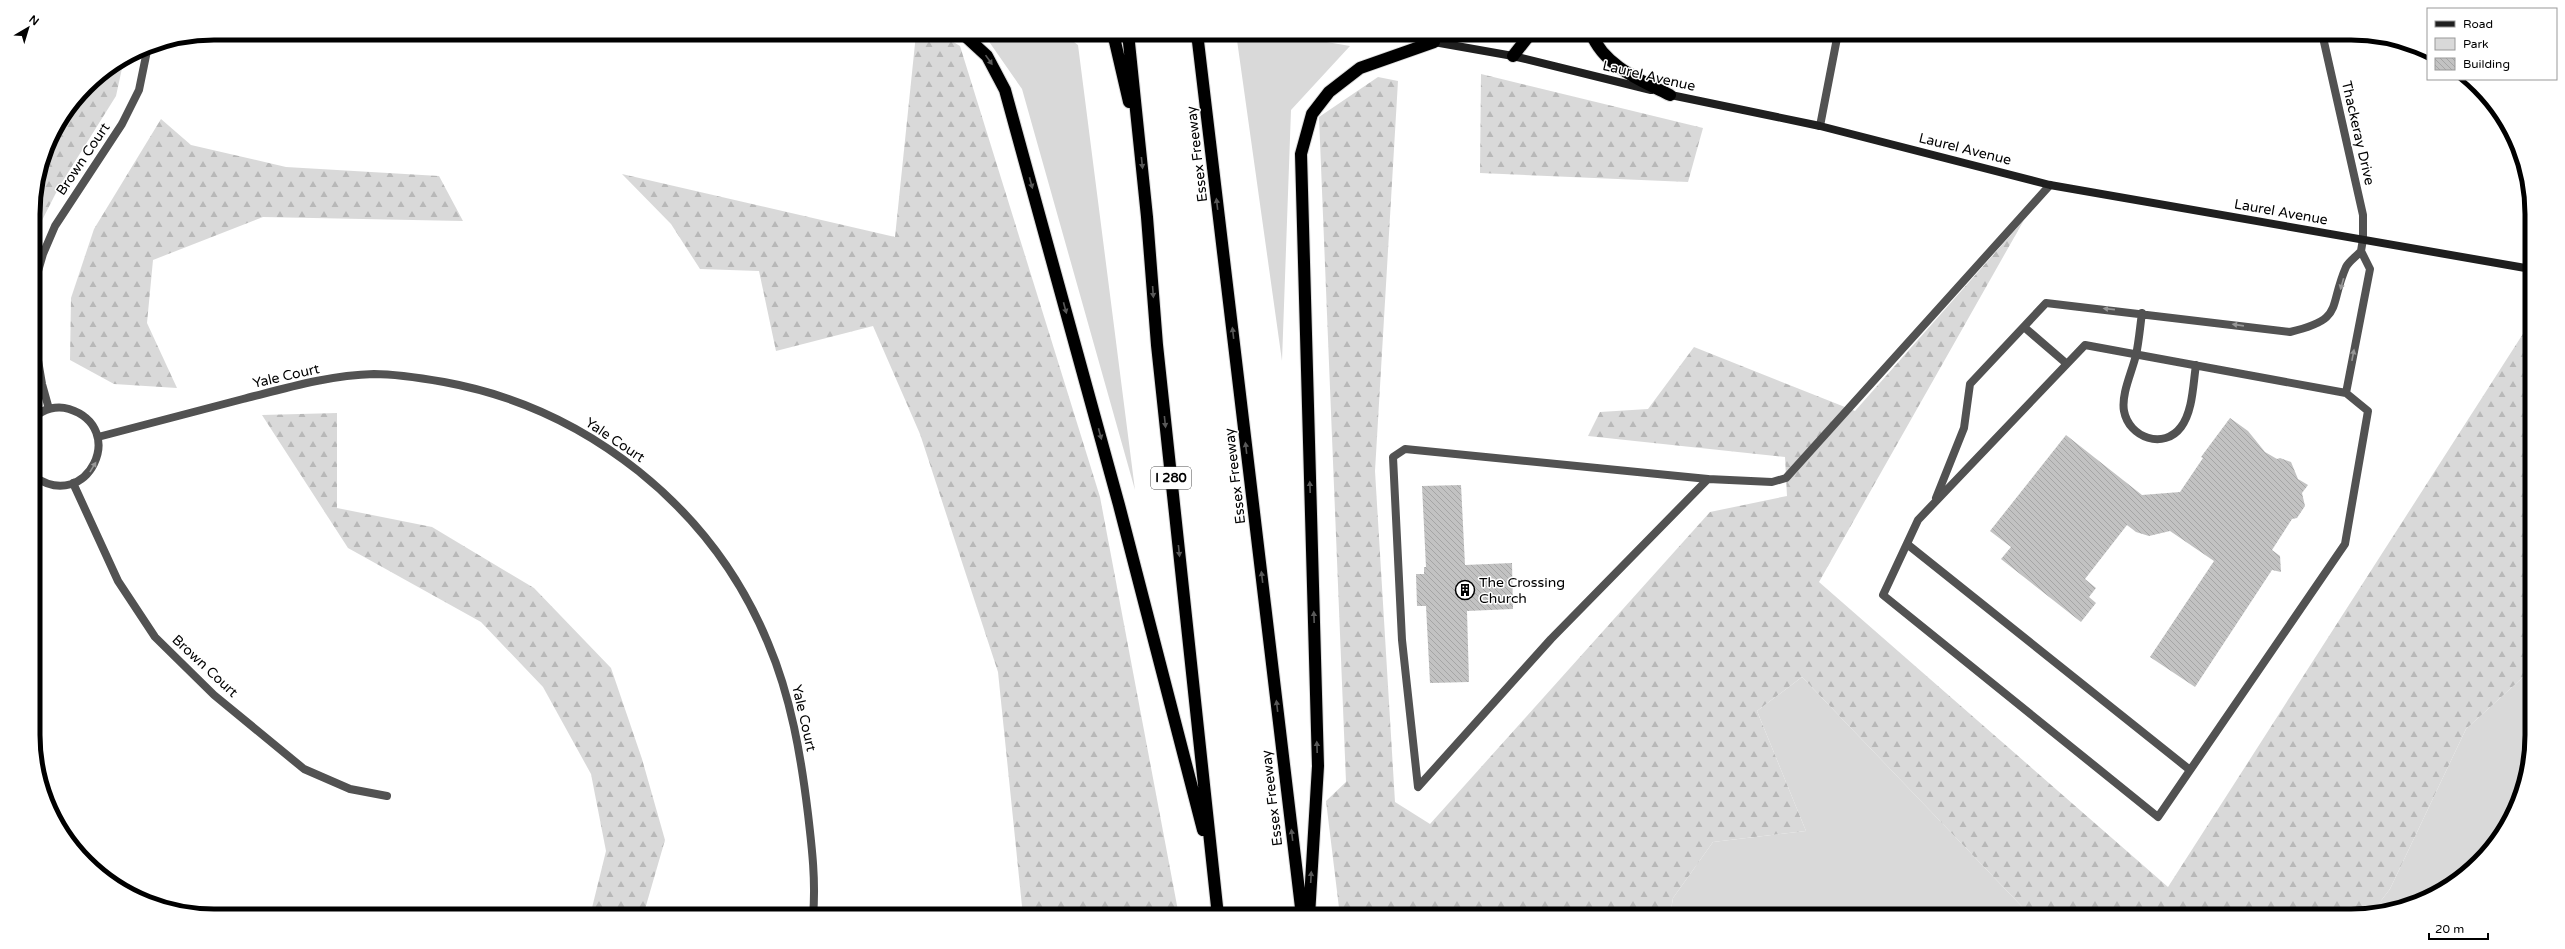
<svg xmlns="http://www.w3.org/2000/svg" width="2565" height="949" font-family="'Varela Round',sans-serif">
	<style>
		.green { fill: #d9d9d9 }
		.forest { fill: url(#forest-firs) }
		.building { fill: url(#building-back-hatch) }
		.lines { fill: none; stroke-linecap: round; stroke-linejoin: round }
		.motorway-casing { stroke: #dbdbdb; stroke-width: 14 }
		.service { stroke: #525252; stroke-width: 8 }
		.minor { stroke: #525252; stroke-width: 8 }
		.secondary { stroke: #1f1f1f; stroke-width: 8 }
		.motorway { stroke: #000; stroke-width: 12 }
		.oneway { fill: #595959 }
		.oneway2 { fill: #979797 }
		.labels { text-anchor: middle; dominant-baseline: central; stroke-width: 3; stroke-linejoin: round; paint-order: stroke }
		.shield { fill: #fff; stroke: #4c4c4c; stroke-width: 1 }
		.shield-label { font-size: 13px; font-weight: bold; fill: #000 }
		.street-label { font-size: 14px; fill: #000; stroke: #fff }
		.poi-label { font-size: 14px; fill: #000; stroke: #fff; text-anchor: start }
		.rim { fill: none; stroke: #000; stroke-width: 5 }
	</style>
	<defs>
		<pattern id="forest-firs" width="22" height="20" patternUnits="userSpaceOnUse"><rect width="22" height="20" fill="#d9d9d9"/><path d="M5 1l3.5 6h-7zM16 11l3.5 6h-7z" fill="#b8b8b8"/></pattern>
		<pattern id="building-back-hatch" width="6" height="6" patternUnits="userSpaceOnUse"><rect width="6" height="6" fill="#c2c2c2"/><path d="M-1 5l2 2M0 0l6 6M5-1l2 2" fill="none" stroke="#a5a5a5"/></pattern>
	</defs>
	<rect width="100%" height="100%" fill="#fff"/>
	<path class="green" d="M983,33h79l16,12 57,445 -113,-401z
		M1236,33h38l76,13 -59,64 -9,251z
		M2532,669v66l-10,58 -27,52 -34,34 -51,27 -39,8 19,-25 76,-160z
		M1802,677l229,239h-361l3,-18 40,-56 93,-11 -49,-120z"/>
	<path class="forest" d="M1607,33h36v8z
		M916,34h24l20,12 140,451 79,419h-156l-25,-244 -78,-238 -47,-108 -97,25 -17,-80 -59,-2 -29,-45 -49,-50 273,63z
		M124,59l-8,37 -57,91 -25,49 -1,-34 19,-68 42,-56z
		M1481,74l222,54 -15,54 -208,-9z
		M1378,77l20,4 -23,390 20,331 35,22 280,-312 77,-16 -2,-39 -197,-21 12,-24 48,-3 46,-62 161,64 169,-191 -205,362 349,305 360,-561 3,1 1,342 -66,60 -76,160 -19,25 -340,2 -229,-239 -45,34 49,120 -93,11 -40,56 -3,18h-330l-14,-115 20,-19 -27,-665z
		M161,119l30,26 95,22 153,9 24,45 -200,-4 -110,43 -6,63 30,65 -63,-4 -44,-24 1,-62 23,-69z
		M337,413v95l95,19 102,61 77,80 31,91 23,81 -22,76h-53l16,-65 -15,-77 -48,-87 -62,-65 -133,-74 -86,-133z"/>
	<path class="building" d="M2230,418l18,13 17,21 12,7 3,-1 11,4 7,17 10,6 -6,8 3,13 -8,12 -5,1 -20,31 8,6 1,16 -9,-2 -77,117 -45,-30 64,-96 -44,-30 -21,5 -13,-4 -9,-7 -42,54 11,9 -7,9 7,6 -15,19 -80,-63 10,-12 -21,-16 76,-96 76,60 38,-3 23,-34 -2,-1z
		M1461,485l4,80 47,-2 1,46 -46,2 2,71 -39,1 -4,-77h-9l-1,-32h8v-7h2l-4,-81z"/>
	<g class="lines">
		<defs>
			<path id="motorway" d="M962,33l25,23 18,34 114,415 84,325
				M1113,33l16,69
				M1128,33l19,184 10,128 61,571
				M1197,33l105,883
				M1591,33c13,33 49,47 79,62
				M1513,56l18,-23
				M1309,916l9,-150 -17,-612 11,-40 17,-22 31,-24 74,-26"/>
		</defs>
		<use href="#motorway" class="motorway-casing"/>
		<path class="service" d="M2142,313c-2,14 -3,28 -6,42 -4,17 -15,39 -12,56 5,27 40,39 57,16 12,-16 12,-43 15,-62
			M2024,327l43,37
			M2085,345l261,48 22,18 -23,133 -187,273 -275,-222 35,-75z
			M2346,393l24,-124 -9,-18 2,-12
			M1936,498l28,-70 6,-44 76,-81 244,29c55,-13 38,-24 56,-65 3,-6 11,-11 15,-16
			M1907,544l283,226"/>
		<path class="minor" d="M2322,33l41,182v24
			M1820,126l18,-93
			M34,285l9,-31 12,-28 67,-102 17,-34 9,-44
			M34,337l8,47 7,25
			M35,417c8,-8 22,-12 34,-8 60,19 18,104 -34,68
			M98,437c48,-13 97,-25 145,-38 43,-11 87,-24 131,-25 23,0 47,4 70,8 143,26 268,125 324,261 23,54 33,113 40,171 4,34 8,68 5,102
			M1405,449l303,30 -157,160 -133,148 -16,-147 -9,-183z
			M1708,479l64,3 14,-4 264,-293
			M73,483l45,98 37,56 59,58 90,74 46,20 37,7"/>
		<path class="secondary" d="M1396,33l38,9 79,14 138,34
			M1666,94l154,32 230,59 481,84"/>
		<use href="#motorway" class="motorway"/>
	</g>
	<defs><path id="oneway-solid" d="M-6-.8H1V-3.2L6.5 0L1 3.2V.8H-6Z"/></defs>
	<g class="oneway">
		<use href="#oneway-solid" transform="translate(989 60) rotate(55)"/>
		<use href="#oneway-solid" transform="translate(1142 163) rotate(84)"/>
		<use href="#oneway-solid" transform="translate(1031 183) rotate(75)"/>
		<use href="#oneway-solid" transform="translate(1217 204) rotate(-97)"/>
		<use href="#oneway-solid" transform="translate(1153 292) rotate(86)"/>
		<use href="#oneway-solid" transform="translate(1065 308) rotate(75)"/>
		<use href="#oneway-solid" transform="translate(1233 333) rotate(-97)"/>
		<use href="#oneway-solid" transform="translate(1165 422) rotate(84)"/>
		<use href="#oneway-solid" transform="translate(1100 434) rotate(75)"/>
		<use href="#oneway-solid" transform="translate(1246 448) rotate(-97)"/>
		<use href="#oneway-solid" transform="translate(1310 487) rotate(-92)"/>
		<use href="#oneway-solid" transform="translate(1179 551) rotate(84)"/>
		<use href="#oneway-solid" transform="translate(1262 577) rotate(-97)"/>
		<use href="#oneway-solid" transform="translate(1314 617) rotate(-92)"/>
		<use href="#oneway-solid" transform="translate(1277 706) rotate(-97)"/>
		<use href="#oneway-solid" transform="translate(1317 747) rotate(-92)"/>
		<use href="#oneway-solid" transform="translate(1292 835) rotate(-97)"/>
		<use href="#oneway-solid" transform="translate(1311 877) rotate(-87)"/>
	</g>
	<g class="oneway2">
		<use href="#oneway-solid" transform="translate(2342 284) rotate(106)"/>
		<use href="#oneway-solid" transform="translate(2109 309) rotate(-174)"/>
		<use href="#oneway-solid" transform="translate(2238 325) rotate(-172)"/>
		<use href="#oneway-solid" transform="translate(2353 355) rotate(-79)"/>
		<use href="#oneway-solid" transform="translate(93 467) rotate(-59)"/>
	</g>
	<defs>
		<symbol id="building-ring" viewBox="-11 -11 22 22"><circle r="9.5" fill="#fff" stroke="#000" stroke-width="1.5"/><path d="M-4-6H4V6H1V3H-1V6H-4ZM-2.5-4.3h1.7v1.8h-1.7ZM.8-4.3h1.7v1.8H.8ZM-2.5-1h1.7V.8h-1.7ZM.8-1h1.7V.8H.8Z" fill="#000"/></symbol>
	</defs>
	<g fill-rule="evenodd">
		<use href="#building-ring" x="1454" y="579" width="22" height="22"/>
	</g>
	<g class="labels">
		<rect class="shield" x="1151" y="467" width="40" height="22" rx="3"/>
		<g class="shield-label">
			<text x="1171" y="478">I 280</text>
		</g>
		<g class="street-label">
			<text transform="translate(1649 76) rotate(13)">Laurel Avenue</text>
			<text transform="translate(2358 133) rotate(77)">Thackeray Drive</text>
			<text transform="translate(1965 149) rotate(14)">Laurel Avenue</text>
			<text transform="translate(1197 154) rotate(-97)">Essex Freeway</text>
			<text transform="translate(83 159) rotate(-56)">Brown Court</text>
			<text transform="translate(2281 212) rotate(10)">Laurel Avenue</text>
			<text transform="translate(286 376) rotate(-13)">Yale Court</text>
			<text transform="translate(615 440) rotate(34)">Yale Court</text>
			<text transform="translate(1235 476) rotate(-97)">Essex Freeway</text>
			<text transform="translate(205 666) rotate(43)">Brown Court</text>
			<text transform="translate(804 718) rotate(77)">Yale Court</text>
			<text transform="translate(1272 798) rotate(-97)">Essex Freeway</text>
		</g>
		<g class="poi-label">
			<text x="1479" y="582">The Crossing<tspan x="1479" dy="16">Church</tspan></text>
		</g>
	</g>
	<path d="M0 0H2565V949H0ZM214 40H2351A174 174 0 0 1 2525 214V735A174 174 0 0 1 2351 909H214A174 174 0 0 1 40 735V214A174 174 0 0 1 214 40Z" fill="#fff" fill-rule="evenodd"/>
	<path class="rim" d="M214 40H2351A174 174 0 0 1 2525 214V735A174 174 0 0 1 2351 909H214A174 174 0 0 1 40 735V214A174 174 0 0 1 214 40Z"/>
	<rect x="2427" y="8" width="130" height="72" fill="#ffffff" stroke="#999999"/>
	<rect x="2435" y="21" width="20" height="6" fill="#1f1f1f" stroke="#999999"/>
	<text x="2463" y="28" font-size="12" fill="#000000">Road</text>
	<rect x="2435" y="38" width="20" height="12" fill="#d9d9d9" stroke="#999999"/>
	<text x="2463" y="48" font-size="12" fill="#000000">Park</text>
	<rect x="2435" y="58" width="20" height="12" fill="url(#building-back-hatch)" stroke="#999999"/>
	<text x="2463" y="68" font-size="12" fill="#000000">Building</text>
	<g transform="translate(28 28) rotate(38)" stroke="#ffffff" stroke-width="3" paint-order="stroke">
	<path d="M0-3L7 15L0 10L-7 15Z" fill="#000000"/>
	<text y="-6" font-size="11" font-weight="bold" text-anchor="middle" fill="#000000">N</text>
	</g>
	<path d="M2429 933v6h59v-6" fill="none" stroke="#000000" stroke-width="2"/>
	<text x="2435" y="933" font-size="12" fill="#000000" stroke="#ffffff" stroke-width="3" paint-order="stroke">20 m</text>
</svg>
